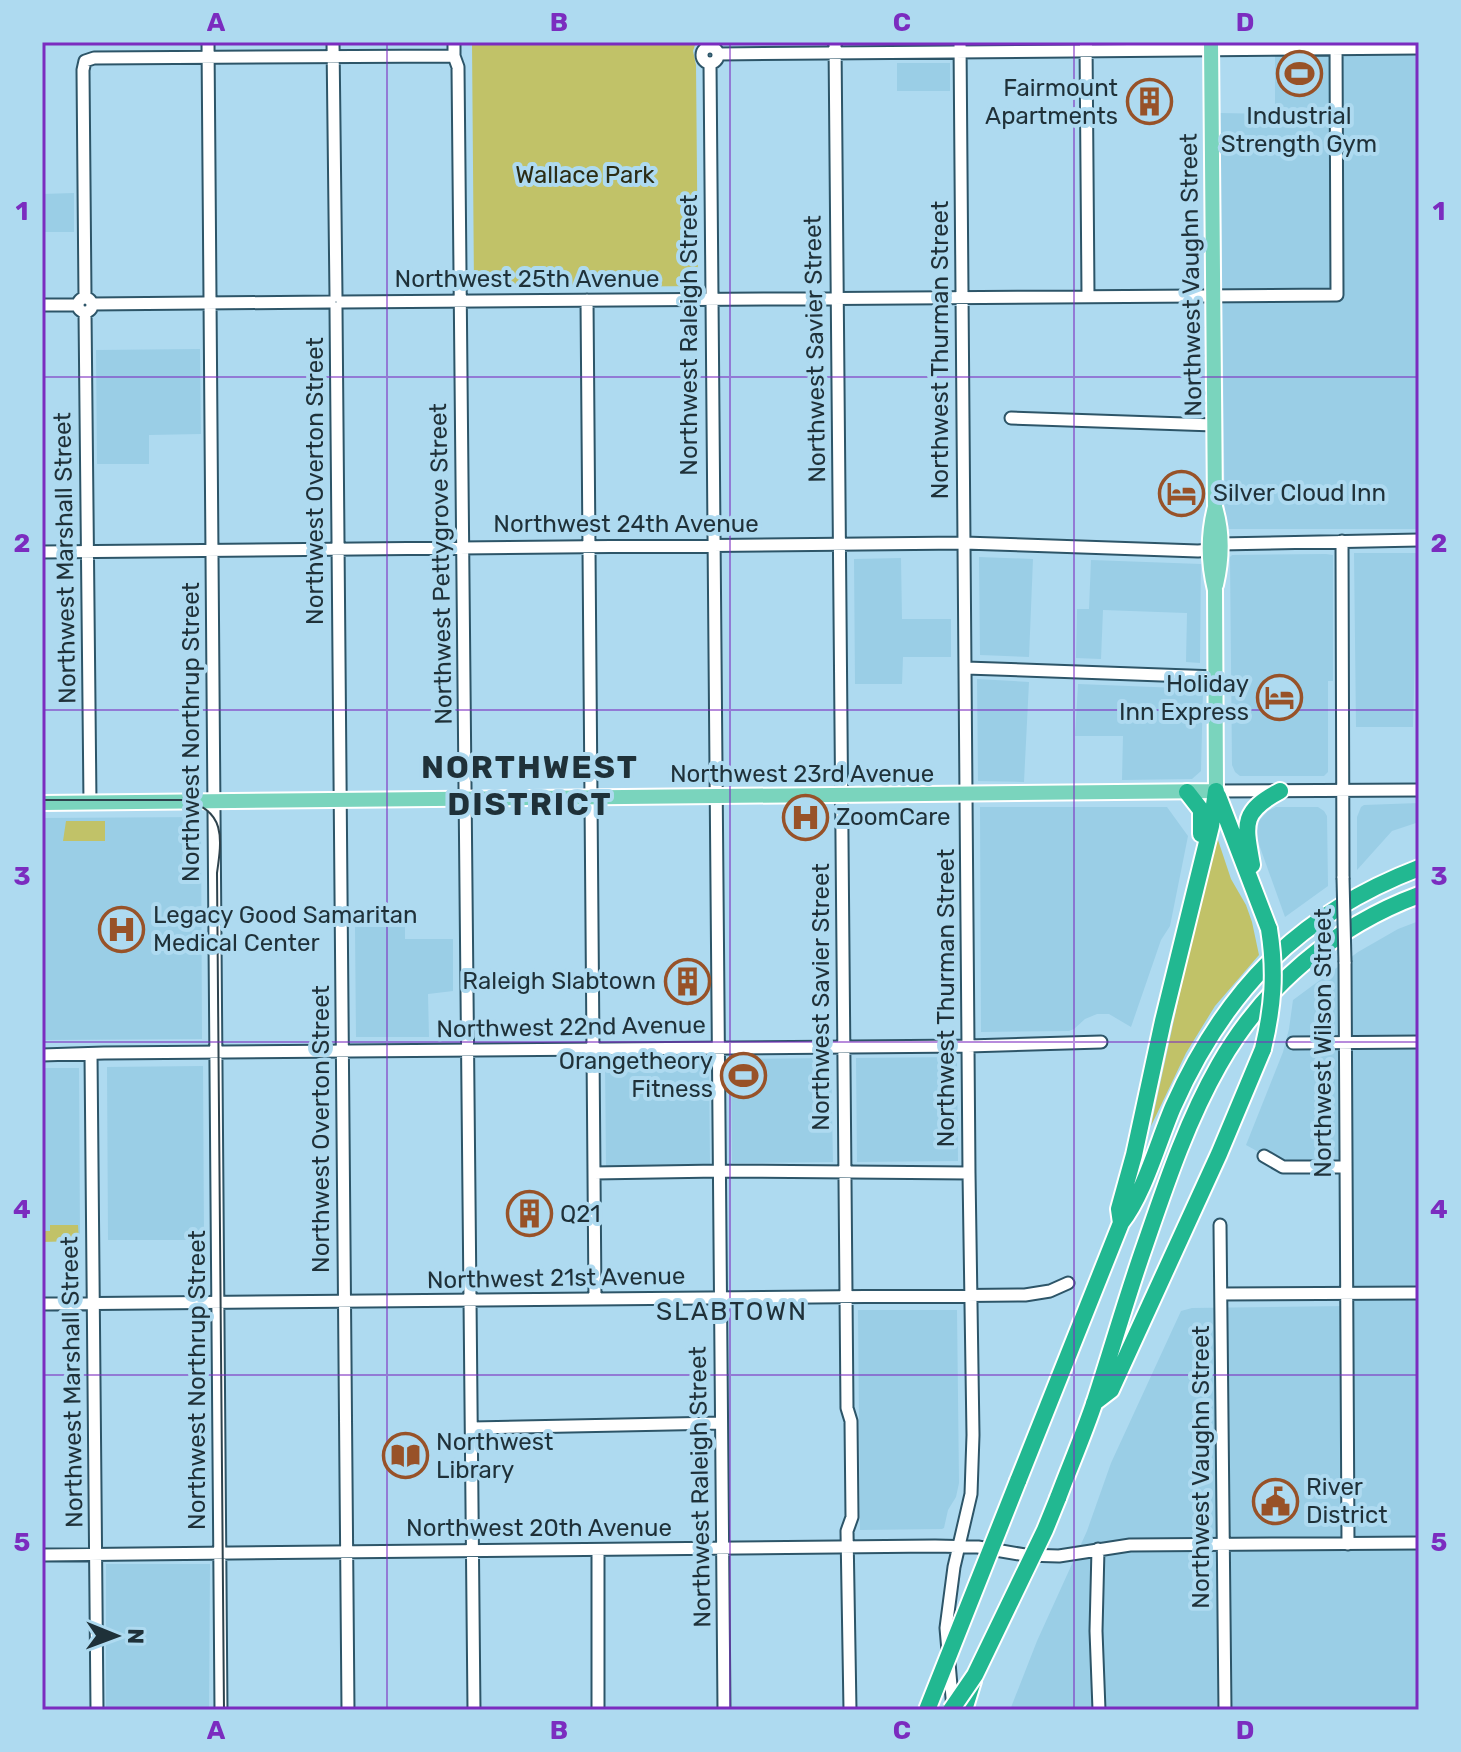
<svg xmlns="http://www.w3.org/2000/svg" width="1461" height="1752" font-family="Rubik,sans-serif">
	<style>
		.built { fill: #9acee6 }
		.green { fill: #c1c268 }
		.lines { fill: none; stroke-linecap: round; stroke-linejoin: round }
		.minor-casing { stroke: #2d5568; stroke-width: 15 }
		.major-casing { stroke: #fff; stroke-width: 18 }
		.highway-casing { stroke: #fff; stroke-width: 20 }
		.minor { stroke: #fff; stroke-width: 11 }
		.major { stroke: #7ad4bd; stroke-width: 14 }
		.highway { stroke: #22b891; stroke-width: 16 }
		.tram { stroke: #2e434d; stroke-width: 2 }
		.minor-bridge-casing { stroke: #2d5568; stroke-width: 15; stroke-linecap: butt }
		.highway-bridge-casing { stroke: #fff; stroke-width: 20; stroke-linecap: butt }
		.minor-bridge { stroke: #fff; stroke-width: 11 }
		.highway-bridge { stroke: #22b891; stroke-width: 16 }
		.grid { fill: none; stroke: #7b2cbf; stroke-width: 2; stroke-opacity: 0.55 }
		.labels { text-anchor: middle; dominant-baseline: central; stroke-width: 8; stroke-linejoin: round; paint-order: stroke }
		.poi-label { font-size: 24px; fill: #1f3139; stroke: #aedaf0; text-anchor: start }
		.park-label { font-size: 24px; fill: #2b2c15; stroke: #aedaf0 }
		.street-label { font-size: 24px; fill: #1f3139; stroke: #aedaf0 }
		.neighbourhood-label { font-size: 26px; letter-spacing: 2px; fill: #1f3139; stroke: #aedaf0 }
		.district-label { font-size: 32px; font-weight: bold; letter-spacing: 2px; fill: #1f3139; stroke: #aedaf0 }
		.neatline { fill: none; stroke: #7b2cbf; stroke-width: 3 }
		.grid-label { font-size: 26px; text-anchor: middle; font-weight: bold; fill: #7b2cbf }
	</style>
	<rect width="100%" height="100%" fill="#aedaf0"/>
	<path class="built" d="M1275,42h144v487h-194l-5,-416 55,1z
		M897,63h53v28h-53z
		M74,193v39h-32v-38z
		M200,349l1,85 -52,1v29h-52l-1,-114z
		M1354,553h65v61h-2l-2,38 -2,75h-57z
		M1326,554l7,1v126h-5v91l-4,4h-84l-5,-4 -3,-7 -2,-208 2,-2z
		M979,557l54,2 -4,98 -49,-2z
		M901,558l1,61h49v38h-48l-1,27h-47l-1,-125z
		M1091,560l110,4 -1,99 -14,-1 1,-49h-1l-83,-3 -2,49 -25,-1 1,-49h12z
		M977,679l52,3 -5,100 -46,-1z
		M1078,684l125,5 -2,82 -9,8 -70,1 1,-44h-48z
		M1419,803v19l-27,9 -35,39v-53l4,-10 3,-2z
		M980,807h187l21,29 -18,90 -9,14 -30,87 -22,-13h-12l-12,5 -11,10 -5,2 -88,1z
		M1276,807h42l6,4 3,5 1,70 -43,31 -29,-81 3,-15 9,-10z
		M201,817l1,222 -160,1v-222z
		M1419,921v789h-409l27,-69 50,-110 24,-68 70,-152 11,-3 155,-2 -1,-139 -62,-1 -38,-21 37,-93 6,-23 4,-29 65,-48 40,-23z
		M355,927h50v12h48v52l-25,3 1,43h-73z
		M957,1057l1,104 -101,1 -1,-104z
		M831,1058l2,104 -101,1 -1,-104z
		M709,1061l1,104 -104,1 -1,-104z
		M203,1066l1,174h-96l-1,-173z
		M42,1068h37l1,173h-38z
		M858,1310h99l2,173 -3,14 -8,13 -4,18 -2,1 -82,1z
		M106,1564h104l-1,146h-103z"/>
	<path class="green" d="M696,42l-3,9 3,14 2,221 -224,2 -2,-245z
		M66,821h39v20h-42z
		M1215,831l16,48 15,26 6,17 7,33 -44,51 -29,47 -35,73z
		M50,1225h28l1,16 -37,1v-11h8z"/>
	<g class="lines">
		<defs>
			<path id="minor" d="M208,42l13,1668
				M333,42l3,254
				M454,42v14l4,11 16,1643
				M835,42l12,1366 4,13 1,96 -5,14 3,179
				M1086,42l2,254
				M702 55a8 8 0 1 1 16 0a8 8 0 1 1-16 0Z
				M718,54l701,-6
				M710,63l14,1647
				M85,297l-2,-227 2,-9 9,-3 360,-2
				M78 305a7 7 0 1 1 14 0a7 7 0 1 1-14 0Z
				M587,300l8,999
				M342,302l995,-7 -1,-253
				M92,304l238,-2
				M42,305h36
				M336,308l12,1402
				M85,312l5,491
				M1011,418l203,7
				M1342,541l1,337
				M1220,544l199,-4
				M42,552l922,-9 234,8 12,-1
				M966,668l251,9
				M1216,791l203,-1
				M1345,962l3,582
				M1293,1043l126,-1
				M91,1054l6,656
				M42,1055l62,-2 864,-7 133,-4
				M1264,1156l19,11h62
				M594,1173l125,-2 250,2
				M1220,1225l5,485
				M1222,1294l197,-1
				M42,1304l983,-9 25,-4 18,-8
				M472,1428l249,-5
				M1098,1549l-2,82 3,79
				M598,1550v160
				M42,1555l893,-9 43,1 47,8 34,1 71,-11 289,-2
				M953,1709l-7,-81 8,-61 17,-73 2,-59 -4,-262 -9,-1131"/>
			<path id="major" d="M1215,507c8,26 7,52 1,78
				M42,803l1174,-12 -1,-201c-7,-28 -7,-56 0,-83l-4,-465"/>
			<path id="highway" d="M1187,792l14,18v24
				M1218,796l51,133
				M1252,865c-7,-40 -12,-53 28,-74
				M1121,1223l-2,-14 15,-54 29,-134 48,-195 5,-35
				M1094,1403l17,-13 108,-236 44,-105
				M1018,1481l103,-258c23,-29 37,-81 52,-116 52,-117 126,-193 246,-239
				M1058,1498c12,-32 26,-64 37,-97 17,-52 32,-105 50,-156 21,-61 42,-124 74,-180 44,-78 116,-139 200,-170
				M964,1710l9,-29"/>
		</defs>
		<use href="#minor" class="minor-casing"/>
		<use href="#major" class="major-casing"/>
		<use href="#highway" class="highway-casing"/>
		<use href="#minor" class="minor"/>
		<use href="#major" class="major"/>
		<use href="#highway" class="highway"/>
		<path class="tram" d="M42,800h142c42,10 38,38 33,73l7,837"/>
		<defs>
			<path id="minor-bridge" d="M1343,878l2,84"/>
			<path id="highway-bridge" d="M1263,1049c10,-42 13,-76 6,-120
				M927,1710l91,-229
				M951,1710l24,-35 70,-145 13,-32"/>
		</defs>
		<use href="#minor-bridge" class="minor-bridge-casing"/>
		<use href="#highway-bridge" class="highway-bridge-casing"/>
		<use href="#minor-bridge" class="minor-bridge"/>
		<use href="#highway-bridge" class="highway-bridge"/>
	</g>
	<path class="grid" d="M387,42v1668M730,42v1668M1074,42v1668M42,377h1377M42,710h1377M42,1042h1377M42,1375h1377"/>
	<defs>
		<symbol id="stadium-ring" viewBox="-11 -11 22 22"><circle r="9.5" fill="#aedaf0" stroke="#985228" stroke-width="1.5"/><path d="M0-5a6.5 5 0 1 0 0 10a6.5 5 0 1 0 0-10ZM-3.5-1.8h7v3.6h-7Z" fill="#985228"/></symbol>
		<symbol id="building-ring" viewBox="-11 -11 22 22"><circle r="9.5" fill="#aedaf0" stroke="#985228" stroke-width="1.5"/><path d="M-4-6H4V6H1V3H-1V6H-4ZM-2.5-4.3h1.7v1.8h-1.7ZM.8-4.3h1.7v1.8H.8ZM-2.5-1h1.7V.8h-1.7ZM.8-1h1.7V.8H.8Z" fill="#985228"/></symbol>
		<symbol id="hotel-ring" viewBox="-11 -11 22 22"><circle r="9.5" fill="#aedaf0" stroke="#985228" stroke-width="1.5"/><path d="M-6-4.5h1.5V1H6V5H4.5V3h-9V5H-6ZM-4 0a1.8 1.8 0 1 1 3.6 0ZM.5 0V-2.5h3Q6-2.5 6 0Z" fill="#985228"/></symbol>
		<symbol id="hospital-ring" viewBox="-11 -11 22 22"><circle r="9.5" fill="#aedaf0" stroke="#985228" stroke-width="1.5"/><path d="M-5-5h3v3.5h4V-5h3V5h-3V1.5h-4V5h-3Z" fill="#985228"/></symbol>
		<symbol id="library-ring" viewBox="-11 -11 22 22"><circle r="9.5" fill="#aedaf0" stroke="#985228" stroke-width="1.5"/><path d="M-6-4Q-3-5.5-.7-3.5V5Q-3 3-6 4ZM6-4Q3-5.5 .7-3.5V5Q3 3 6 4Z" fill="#985228"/></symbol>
		<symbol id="civic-ring" viewBox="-11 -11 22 22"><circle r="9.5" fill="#aedaf0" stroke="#985228" stroke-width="1.5"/><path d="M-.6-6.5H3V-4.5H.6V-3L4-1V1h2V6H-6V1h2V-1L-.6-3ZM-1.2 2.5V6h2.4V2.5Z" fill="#985228"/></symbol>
	</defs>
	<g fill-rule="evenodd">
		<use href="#stadium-ring" x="1274" y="48" width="51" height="51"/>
		<use href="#building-ring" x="1124" y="76" width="51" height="51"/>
		<use href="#hotel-ring" x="1156" y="468" width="51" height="51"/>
		<use href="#hotel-ring" x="1254" y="672" width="51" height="51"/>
		<use href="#hospital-ring" x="780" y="792" width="51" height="51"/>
		<use href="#hospital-ring" x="96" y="904" width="51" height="51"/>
		<use href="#building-ring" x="662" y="956" width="51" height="51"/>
		<use href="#stadium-ring" x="718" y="1050" width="51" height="51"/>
		<use href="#building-ring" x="504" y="1188" width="51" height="51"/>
		<use href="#library-ring" x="380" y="1430" width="51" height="51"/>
		<use href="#civic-ring" x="1250" y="1476" width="51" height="51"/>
	</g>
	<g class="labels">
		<g class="poi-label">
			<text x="1118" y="88" text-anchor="end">Fairmount<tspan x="1118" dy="28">Apartments</tspan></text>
			<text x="1299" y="116" text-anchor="middle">Industrial<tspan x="1299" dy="28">Strength Gym</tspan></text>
			<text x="1213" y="493">Silver Cloud Inn</text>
			<text x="1249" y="684" text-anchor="end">Holiday<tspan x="1249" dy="28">Inn Express</tspan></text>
			<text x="836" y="817">ZoomCare</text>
			<text x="153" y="915">Legacy Good Samaritan<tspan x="153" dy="28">Medical Center</tspan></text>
			<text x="656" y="981" text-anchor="end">Raleigh Slabtown</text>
			<text x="713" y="1061" text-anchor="end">Orangetheory<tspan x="713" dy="28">Fitness</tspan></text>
			<text x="560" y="1214">Q21</text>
			<text x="436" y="1442">Northwest<tspan x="436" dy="28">Library</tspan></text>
			<text x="1306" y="1487">River<tspan x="1306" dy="28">District</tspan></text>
		</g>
		<g class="park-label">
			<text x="585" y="175">Wallace Park</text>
		</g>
		<g class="street-label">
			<text transform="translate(1191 275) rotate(-91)">Northwest Vaughn Street</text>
			<text x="527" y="279">Northwest 25th Avenue</text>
			<text transform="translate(689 335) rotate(-90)">Northwest Raleigh Street</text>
			<text transform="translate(815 349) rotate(-91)">Northwest Savier Street</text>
			<text transform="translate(940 350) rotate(-90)">Northwest Thurman Street</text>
			<text transform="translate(315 481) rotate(-90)">Northwest Overton Street</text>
			<text x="626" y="524">Northwest 24th Avenue</text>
			<text transform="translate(65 558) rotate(-91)">Northwest Marshall Street</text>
			<text transform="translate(441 564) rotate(-91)">Northwest Pettygrove Street</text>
			<text transform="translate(191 732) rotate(-90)">Northwest Northrup Street</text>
			<text x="802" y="774">Northwest 23rd Avenue</text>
			<text transform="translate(821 997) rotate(-90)">Northwest Savier Street</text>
			<text transform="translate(946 998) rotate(-90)">Northwest Thurman Street</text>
			<text transform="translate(571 1027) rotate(-1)">Northwest 22nd Avenue</text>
			<text transform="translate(1323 1043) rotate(-90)">Northwest Wilson Street</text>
			<text transform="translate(321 1129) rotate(-90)">Northwest Overton Street</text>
			<text transform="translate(556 1278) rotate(-1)">Northwest 21st Avenue</text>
			<text transform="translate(197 1380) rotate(-90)">Northwest Northrup Street</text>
			<text transform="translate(72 1382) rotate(-91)">Northwest Marshall Street</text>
			<text transform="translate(1201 1467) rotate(-90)">Northwest Vaughn Street</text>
			<text transform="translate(700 1487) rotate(-91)">Northwest Raleigh Street</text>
			<text x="539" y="1528">Northwest 20th Avenue</text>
		</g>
		<g class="neighbourhood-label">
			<text x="732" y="1311">SLABTOWN</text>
		</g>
		<g class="district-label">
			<text x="530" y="767">NORTHWEST<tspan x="530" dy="37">DISTRICT</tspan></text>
		</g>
	</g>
	<rect width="1461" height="1752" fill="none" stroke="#aedaf0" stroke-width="88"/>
	<g transform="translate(116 1636) rotate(91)" stroke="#aedaf0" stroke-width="6" paint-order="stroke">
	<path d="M0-6L14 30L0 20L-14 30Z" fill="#1f3139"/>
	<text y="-12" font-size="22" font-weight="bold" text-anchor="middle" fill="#1f3139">N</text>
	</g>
	<rect x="44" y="44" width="1373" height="1664" class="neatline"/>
	<g class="grid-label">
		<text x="216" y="31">A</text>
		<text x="559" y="31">B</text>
		<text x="902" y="31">C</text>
		<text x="1245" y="31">D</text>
		<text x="22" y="220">1</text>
		<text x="1439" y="220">1</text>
		<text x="22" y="552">2</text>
		<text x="1439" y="552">2</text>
		<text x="22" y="885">3</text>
		<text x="1439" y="885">3</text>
		<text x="22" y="1218">4</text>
		<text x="1439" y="1218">4</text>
		<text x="22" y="1551">5</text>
		<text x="1439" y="1551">5</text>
		<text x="216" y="1739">A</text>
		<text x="559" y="1739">B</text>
		<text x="902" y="1739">C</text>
		<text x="1245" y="1739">D</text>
	</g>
</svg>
